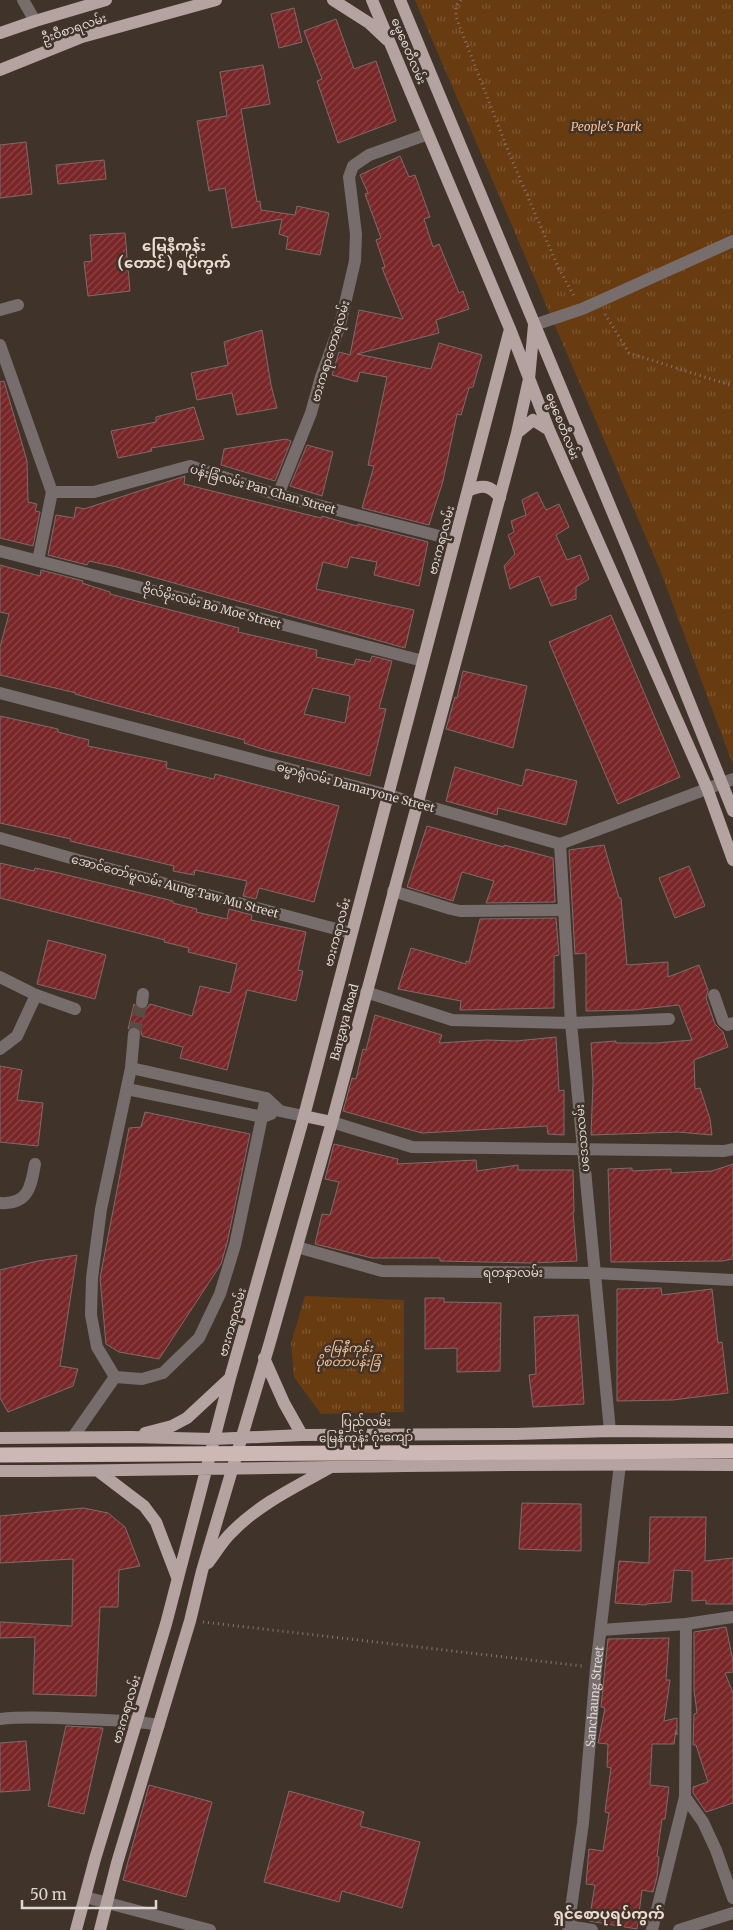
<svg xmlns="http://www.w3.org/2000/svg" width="733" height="1930" font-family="Merriweather,'Noto Sans Myanmar',serif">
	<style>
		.park { fill: url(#park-tufts) }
		.building { fill: url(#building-hatch); stroke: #7e6b6a; fill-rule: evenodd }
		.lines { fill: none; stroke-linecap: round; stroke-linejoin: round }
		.minor-tunnel { stroke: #584c43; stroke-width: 12; stroke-dasharray: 12 6; stroke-linecap: butt }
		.path { stroke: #827870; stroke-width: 3; stroke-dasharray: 1 4; stroke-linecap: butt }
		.minor { stroke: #766d6c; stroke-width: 12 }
		.major { stroke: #b4a3a1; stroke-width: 12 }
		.highway-bridge { stroke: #cdb8b6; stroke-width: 15 }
		.labels { text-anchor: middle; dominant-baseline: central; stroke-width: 5; stroke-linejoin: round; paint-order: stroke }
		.street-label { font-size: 12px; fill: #dfd7d1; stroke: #40342a }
		.park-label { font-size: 12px; font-style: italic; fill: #f7bf91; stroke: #40342a }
		.quarter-label { font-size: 15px; font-weight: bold; fill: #ebdbcf; stroke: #40342a }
	</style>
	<defs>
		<pattern id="park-tufts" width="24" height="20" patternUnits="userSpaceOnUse" patternTransform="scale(1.25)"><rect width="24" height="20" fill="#683c10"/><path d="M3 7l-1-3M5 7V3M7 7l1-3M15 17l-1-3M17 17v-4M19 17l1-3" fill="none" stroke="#7d5732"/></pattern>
		<pattern id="building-hatch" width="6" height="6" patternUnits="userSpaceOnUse" patternTransform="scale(1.25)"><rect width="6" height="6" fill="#792628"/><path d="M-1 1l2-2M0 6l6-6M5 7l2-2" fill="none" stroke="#8c4546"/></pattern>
	</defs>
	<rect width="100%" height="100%" fill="#40342a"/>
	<path class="park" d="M415,0h318v765l-73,-195z
		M305,1296l99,4v112l-83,2 -27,-37 -3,-34z"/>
	<path class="building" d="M294,8l8,34 -23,6 -8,-34z
		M336,19l18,50 22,-8 20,60 -58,22 -21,-62 5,-2 -18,-48z
		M263,65l7,39 -29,5 16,93 3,-1 1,9 34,5 2,-9 32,7 -9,42 -34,-6 2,-12 -9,-3 3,-15 -50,9 -7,-40 -16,3 -12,-70 30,-5 -7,-44z
		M26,142l6,52 -32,4v-53z
		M400,156l9,21 6,-2 15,42 -6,2 9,28 6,-3 20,49 4,-2 6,18 -33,11 3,13 -82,21 74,15 8,-26 43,12 -9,32 -4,1 -8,27 -4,-1 -14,67 -14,44 -67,-17 12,-42 -6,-1 19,-88 -27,-5 -3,10 -25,-7 7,-23 11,3 9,-45 44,9 -21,-51 3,-1 -9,-27 5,-2 -16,-44 3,-1 -8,-18z
		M104,160l2,19 -48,5 -2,-19z
		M125,233l5,58 -42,5 -4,-34 8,-1 -2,-26z
		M262,330l9,55 6,23 -40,7 -5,-22 -35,7 -6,-27 37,-8 -4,-23z
		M4,381l23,80 1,41 9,2 -2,7 5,1 -7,34 -33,-8v-156z
		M194,407l10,32 -53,9 1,3 -34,7 -7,-27 45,-9v-5z
		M286,439l5,2 -16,40 -54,-16 3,-16z
		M307,445l26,7 -11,44 -32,-10z
		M185,476l-1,8 137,34 1,-2 35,10 1,-2 70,18 -9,44 -45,-11 3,-13 -27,-5 -3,11 -24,-6 -7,27 98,21 -9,38 -288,-81 -28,-6 -2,4 -39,-10 8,-40 18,3 2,-11 8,2z
		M537,492l9,18 13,-6 10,23 -13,8 11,25 13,-5 9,24 -13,8v12l-25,7 -12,-30 -29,13 -6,-23 11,-12 -7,-19 6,-3 -3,-11 15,-6 -4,-15z
		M0,565l40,11 1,-6 42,11 -1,2 28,9v2l129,34 -1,4 79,18 -1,7 38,8 2,-6 14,3 2,-6 20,5 -13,47 7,1 -16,67 -104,-26 -22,-7 1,-3 -142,-38 -28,-8 1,-1 -76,-18v-28l9,-33 -9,-2zM313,688l37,8 -5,27 -41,-9z
		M611,615l69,162 -62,27 -69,-162z
		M463,671l64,15 -14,62 -67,-19 9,-32 2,1z
		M0,716l58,13v3l31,8 -1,6 79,16 -1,6 48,11 1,-5 124,32 -25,96 -55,-14 -3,11 -13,-3 4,-15 -52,-11 -1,5 -21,-4 1,-5 -104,-25 1,-2 -71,-16z
		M455,767l67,19 4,-17 51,12 -11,44 -68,-17 -1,7 -51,-14z
		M427,826l77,21v-2l49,13 2,44 -69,1 8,-22 -32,-9 -9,29 -46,-14z
		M604,845l15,53h2l6,67 41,-3v15l31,-12 9,25 -2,8 9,26 8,8 5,15 -34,13 1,29 5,-1 10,31 2,16 -34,-3 -87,3 2,-53 -2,-39 25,-2v2h40l36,-3 -13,-35 -45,5 -48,1v-58l-11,1 -6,-104z
		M0,863l34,8 1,-3 24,5 114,28v2l24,6 -1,3 31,7 2,-10 23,6 -1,5 55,12 -8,38 5,1 -7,30 -49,-11 -20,80 -47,-12 3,-11 -41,-11 -1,-6 -6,-4 -7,3 6,-25 7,6 5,-1 4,-5 42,12 8,-30 30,7 7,-29 -49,-12 1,-4 -25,-6 1,-2 -165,-42z
		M689,866l16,40 -30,12 -16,-40z
		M556,918l3,37 -5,1v52l-94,2 1,-9 -63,-12 13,-41 55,16v-3l3,1 11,-43z
		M48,940l58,15 -11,44 -58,-15z
		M375,1015l67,20 -3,8 48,-3 29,1 40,-4 3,54 5,-1v45l-16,-1 -1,-8 -125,7 -79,-22 9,-33 4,1 7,-30 3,1z
		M0,1066l22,4 -5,30 26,3 -5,43 -38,-4z
		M145,1112l105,22 -23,109 -6,21 -62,95 -40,-7 -13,-8 -6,-66 29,-150 12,-1z
		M334,1144l64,15 -1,5 79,-4 1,11 41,-6v5h55l1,42h-1l4,49 -45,2 -92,-2v-3h-68l-57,-14 7,-30 8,1 9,-33 -14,-3z
		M733,1164v95l-11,2 -111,1 -3,-93 24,-1v3l39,-2v4l41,-2z
		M77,1255l-17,111 18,3 -5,17 -65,26 -8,-14v-128l38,-9z
		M661,1288l1,7 50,-6 6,54 4,-1 6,51 -55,7 -56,1v-112z
		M425,1298h19v4l57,1 -1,68 -43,1v-24l-32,1z
		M578,1315l6,89 -51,3 -4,-32 7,-1 -2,-57z
		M522,1503l59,1v47l-62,-2z
		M83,1508l25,5 17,14 15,39 -21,4 -1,37h-18l-4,89 -63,-2 2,-57 -35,1v-16l72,4 1,-67 -73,4v-47z
		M650,1517h56l-1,44 28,-3v46h-27v-4l-14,1v-30l-18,-1 -3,32 -25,2v1l-31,-2 4,-42 30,2z
		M726,1627l7,34v11l-8,1 8,20v110l-27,9 -13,-19v-6l15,-5 -12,-37h-3l1,-31 3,-1 -3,-23v-58z
		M669,1638l-3,42h4l-6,41 13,-3v17l-1,-5 -2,14h-22l-2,41 19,2 -4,32h-3l-5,37 2,1 -2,20 -4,15 -11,-2 -5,39 -48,-8 6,-36 -9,-1 3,-35 14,2 6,-38 -4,-1 6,-44 -4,-1 1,-23 -10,-1 7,-35 -4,-1 7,-68z
		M66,1726l37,2 -19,86 -36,-8z
		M26,1741l4,49 -30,2v-49z
		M149,1785l63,17 -26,95 -63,-17z
		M289,1791l75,21 -4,14 60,16 -18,66 -60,-17 -3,11 -75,-20z"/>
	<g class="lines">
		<path class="minor-tunnel" d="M134,1034l8,-32"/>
		<path class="path" d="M461,0l-5,6v11l53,136 49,114 16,29
			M605,314l24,39 104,33
			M203,1622l379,44"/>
		<g class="minor">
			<path d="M23,0l12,21"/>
			<path d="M0,310l18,-5"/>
			<path d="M534,325l48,-16 151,-68"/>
			<path d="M0,345l52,147"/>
			<path d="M278,495l33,-82 10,-36 19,-52 15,-64 1,-27 -7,-57 4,-11 16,-11 59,-21"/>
			<path d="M0,551l423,110"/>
			<path d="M38,561l14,-69h42l96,-26 88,29 177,45"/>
			<path d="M0,693l388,102 172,49 173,-65"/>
			<path d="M0,838l110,31 241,64"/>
			<path d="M560,844l11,179 39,408"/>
			<path d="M393,891l58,18 9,2 104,-1"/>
			<path d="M0,977l36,18"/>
			<path d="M366,992l86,28 119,3 98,-4"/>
			<path d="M714,995l9,26 5,4 5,-2"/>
			<path d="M142,1002l1,-8"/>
			<path d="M0,1049l17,-13 19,-41 39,14"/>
			<path d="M131,1068l135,30 14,13 24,5"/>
			<path d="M127,1089l136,28 8,-3"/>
			<path d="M332,1122l80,25 312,4 9,-2"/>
			<path d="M0,1203c28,2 31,-16 35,-39"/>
			<path d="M297,1247l85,24 212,2 139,7"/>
			<path d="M115,1377l-18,-30 -6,-32 1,-37 9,-69 30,-141 3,-34"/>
			<path d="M115,1377l27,2 21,-6 36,-35 21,-44 15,-49 31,-147"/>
			<path d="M73,1437l42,-60"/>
			<path d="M601,1630l85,-6 47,-7"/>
			<path d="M0,1719c27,-3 54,-1 82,0 26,1 51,1 77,6"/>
			<path d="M685,1797l18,25 13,28 17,48"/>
			<path d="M85,1897l125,33"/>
			<path d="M569,1926l23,4"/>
			<path id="s1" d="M568,1930l15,-107 13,-155 24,-204"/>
			<path d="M652,1930l33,-133 1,-173"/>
			<path d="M679,1930l54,-17"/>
		</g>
		<path class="major" d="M333,0l36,23 18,17
			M372,0l138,329 39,101 158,358 26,72
			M400,0l229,552 104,259
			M0,33l35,-12 71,-21
			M0,70l82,-33 134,-37
			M517,433l16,-13 16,10
			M468,491c14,-7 23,-6 32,7
			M304,1116l28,6
			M264,1358l20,45 18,32
			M145,1433l27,-7 15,-8 42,-39
			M0,1438l131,-1 83,2 88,-4 214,-1 94,-3 123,1
			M0,1471c244,-1 489,-9 733,-6
			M98,1471l46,35 12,16 21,55
			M208,1563c8,-10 15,-23 24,-31 27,-28 65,-46 99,-65
			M76,1930l19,-71 71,-235 64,-246 74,-262 206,-787
			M100,1930l17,-67 73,-242 12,-50 68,-229 62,-220 185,-689 12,-54 5,-54"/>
		<path class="highway-bridge" d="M0,1455l733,-4"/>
	</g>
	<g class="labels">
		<g class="street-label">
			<text transform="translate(74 28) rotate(-19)">ဦးဝီစာရလမ်း</text>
			<text transform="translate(409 51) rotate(67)">ဓမ္မစေတီလမ်း</text>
			<text transform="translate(330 351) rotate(-73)">ဗားကရာတောရလမ်း</text>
			<text transform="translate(563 426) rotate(68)">ဓမ္မစေတီလမ်း</text>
			<text transform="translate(263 489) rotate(16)">ပန်းခြံလမ်း Pan Chan Street</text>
			<text transform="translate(441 540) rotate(-75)">ဗားကရာလမ်း</text>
			<text transform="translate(212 606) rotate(15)">ဗိုလ်မိုးလမ်း Bo Moe Street</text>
			<text transform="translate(356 787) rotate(15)">ဓမ္မာရုံလမ်း Damaryone Street</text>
			<text transform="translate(175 886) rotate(15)">အောင်တော်မူလမ်း Aung Taw Mu Street</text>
			<text transform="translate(337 932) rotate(-75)">ဗားကရာလမ်း</text>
			<text transform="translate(344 1022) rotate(-75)">Bargaya Road</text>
			<text transform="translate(582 1138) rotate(-95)">ပဒေသာလမ်း</text>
			<text x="513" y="1272">ရတနာလမ်း</text>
			<text transform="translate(232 1322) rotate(-74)">ဗားကရာလမ်း</text>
			<text x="366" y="1421">ပြည်လမ်း</text>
			<text transform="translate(366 1437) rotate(-1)">မြေနီကုန်း ဂုံးကျော်</text>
			<text stroke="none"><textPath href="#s1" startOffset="235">Sanchaung Street</textPath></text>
			<text transform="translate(126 1709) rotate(-73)">ဗားကရာလမ်း</text>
		</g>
		<g class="park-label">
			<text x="606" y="126">People's Park</text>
			<text x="348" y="1347">မြေနီကုန်း<tspan x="348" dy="14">ပိုစတာပန်းခြံ</tspan></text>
		</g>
		<g class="quarter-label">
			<text x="174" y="245">မြေနီကုန်း<tspan x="174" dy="17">(တောင်) ရပ်ကွက်</tspan></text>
			<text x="609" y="1913">ရှင်စောပုရပ်ကွက်</text>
		</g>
	</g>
	<path d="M22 1900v8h134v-8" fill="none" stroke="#dfd7d1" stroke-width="2.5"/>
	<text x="30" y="1900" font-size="15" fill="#dfd7d1" stroke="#40342a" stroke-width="4" paint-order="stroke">50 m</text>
</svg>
